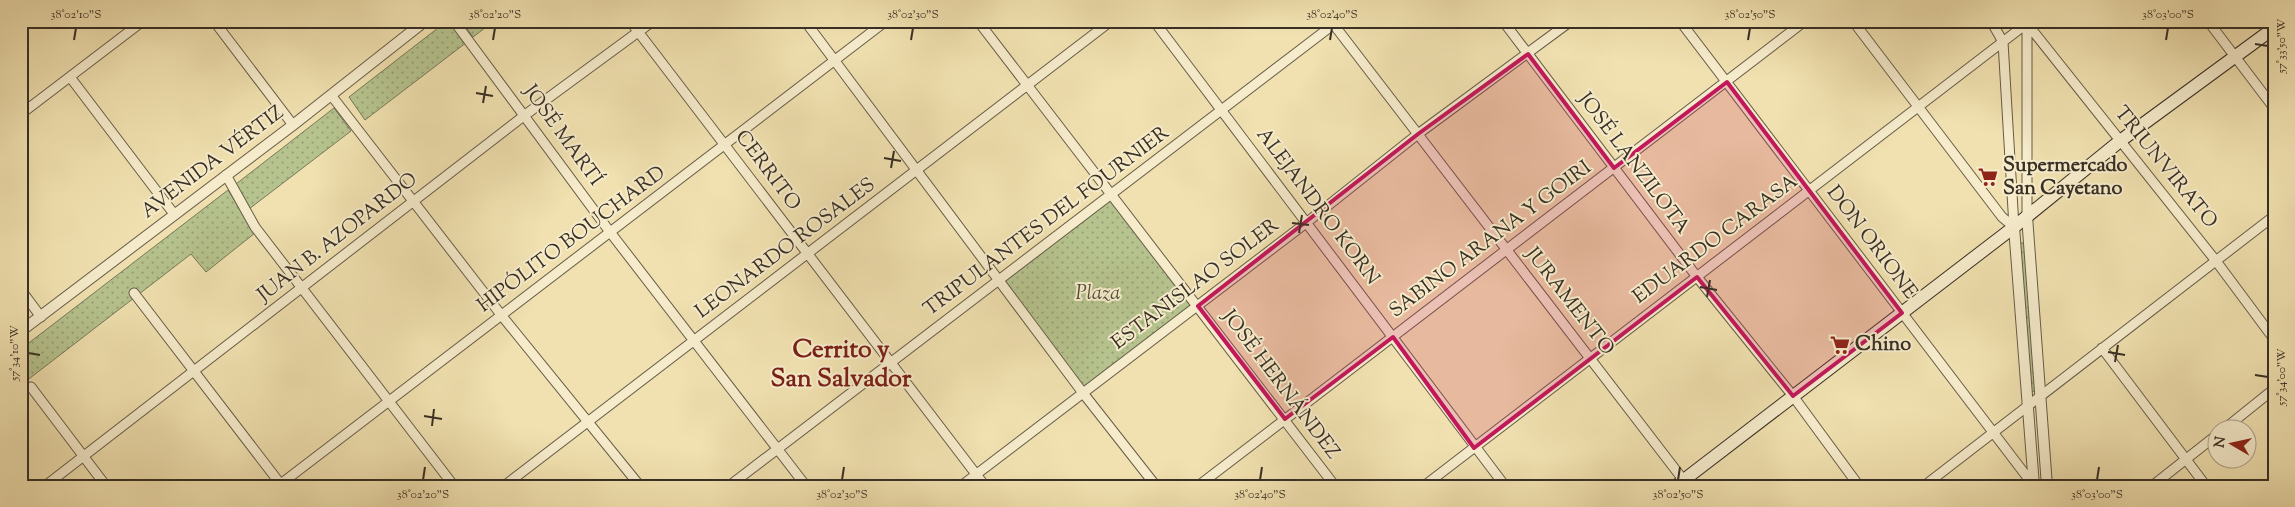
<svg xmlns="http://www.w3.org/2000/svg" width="2295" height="507" font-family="'Sorts Mill Goudy',serif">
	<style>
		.grass { fill: url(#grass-dots); stroke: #77795a }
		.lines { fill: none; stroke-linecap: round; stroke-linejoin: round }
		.minor-casing { stroke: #665c48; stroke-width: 11 }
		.tertiary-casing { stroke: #665c48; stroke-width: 12 }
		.secondary-casing { stroke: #382f25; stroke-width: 14 }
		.minor { stroke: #f6eccc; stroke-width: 9 }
		.tertiary { stroke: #f6eccc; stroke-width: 10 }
		.secondary { stroke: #f6eccc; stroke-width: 12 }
		.marked { fill: #c2185b; fill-opacity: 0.2; stroke: #c2185b; stroke-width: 4; stroke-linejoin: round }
		.ticks { fill: none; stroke: #382f25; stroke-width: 2 }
		.labels { text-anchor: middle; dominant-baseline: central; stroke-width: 4; stroke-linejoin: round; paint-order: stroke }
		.street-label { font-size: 20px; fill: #382f25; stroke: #f6eccc }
		.poi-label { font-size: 20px; font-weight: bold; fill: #382f25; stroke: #f6eccc; text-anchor: start }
		.park-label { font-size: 20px; font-style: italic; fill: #514d3a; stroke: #f6eccc }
		.district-label { font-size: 25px; font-weight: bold; fill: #7a1f14; stroke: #f6eccc }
		.neatline { fill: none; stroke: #382f25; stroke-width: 2 }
		.ticks-label { font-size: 12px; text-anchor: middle; fill: #382f25 }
	</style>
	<defs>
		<pattern id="grass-dots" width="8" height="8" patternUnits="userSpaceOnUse" patternTransform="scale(1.25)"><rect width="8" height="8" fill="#b6c38e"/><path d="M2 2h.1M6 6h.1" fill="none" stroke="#959f74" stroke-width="1.8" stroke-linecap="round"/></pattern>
	</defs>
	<rect width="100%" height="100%" fill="#f1e1b0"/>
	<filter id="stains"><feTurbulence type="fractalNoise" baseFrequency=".004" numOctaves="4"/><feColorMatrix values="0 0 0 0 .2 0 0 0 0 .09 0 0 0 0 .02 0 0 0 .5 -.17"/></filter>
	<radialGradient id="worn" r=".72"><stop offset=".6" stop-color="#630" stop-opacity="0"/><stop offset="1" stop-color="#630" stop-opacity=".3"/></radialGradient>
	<path class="grass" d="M447,21h4l16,21 -102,78 -16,-23z
		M461,21h33l-21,16z
		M334,108l17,23 -102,78 -8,-11 -5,-14z
		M228,190l27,43 -49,39 -15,-18 -170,131v-36z
		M1111,196l87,110 -115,87 -83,-113z
		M2020,243h6l11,146 -6,4z"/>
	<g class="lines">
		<defs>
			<path id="minor" d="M214,21l79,104
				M454,21l156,211 196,254
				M630,21l355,465
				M805,21l278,372 73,93
				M978,21l357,465
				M1154,21l351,465
				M1331,21l357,465
				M1503,21l194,256 96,119 66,90
				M1680,21l354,465
				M1853,21l149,196 12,10
				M1991,21l12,21 11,185
				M2025,21l191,240 58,78
				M2208,21l66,87
				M2027,23v193
				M70,77l104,137
				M331,95l171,221 138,170
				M21,114l122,-93
				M226,175l29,52 199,259
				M21,290l20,27
				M134,293l148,193
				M2102,348l104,138
				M31,387l75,99
				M2223,430l51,-41
				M45,486l480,-371 128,-94
				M278,486l608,-465
				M504,486l607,-465
				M729,486l609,-465
				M961,486l345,-263 112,-89 153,-113
				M1198,486l607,-465
				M1424,486l606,-465
				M1924,486l350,-270
				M2152,486l66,-52"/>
			<path id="tertiary" d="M2027,216l20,270
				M2014,227l20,259
				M21,331l272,-206 132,-104"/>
			<path id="secondary" d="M1676,486l338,-259 106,-86 154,-113"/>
		</defs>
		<use href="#minor" class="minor-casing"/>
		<use href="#tertiary" class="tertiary-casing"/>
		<use href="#secondary" class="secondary-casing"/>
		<use href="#minor" class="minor"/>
		<use href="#tertiary" class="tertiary"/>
		<use href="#secondary" class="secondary"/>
	</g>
	<path class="marked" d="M1528,54l86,114 113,-86 175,231 -109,83 -96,-119 -223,171 -81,-111 -108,82 -87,-113 220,-172z"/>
	<path class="ticks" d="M74,40l2,-12M493,40l2,-12M911,40l2,-12M1330,40l2,-12M1748,40l2,-12M2166,40l2,-12M2255,44l13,2M476,93l17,3M483,103l3,-17M884,158l17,3M891,168l3,-17M1292,223l17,2M1299,233l3,-18M1700,287l17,3M1707,297l3,-17M2108,352l17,3M28,353l12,2M2115,362l3,-17M2255,375l13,2M424,416l18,3M432,426l2,-17M423,480l2,-13M842,480l2,-13M1260,480l2,-13M1678,480l2,-13M2097,480l2,-13"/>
	<defs>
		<symbol id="supermarket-bare" viewBox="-9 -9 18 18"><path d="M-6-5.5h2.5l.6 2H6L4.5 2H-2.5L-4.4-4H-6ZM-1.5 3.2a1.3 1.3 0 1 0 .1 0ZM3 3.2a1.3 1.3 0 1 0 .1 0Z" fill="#8f2418" stroke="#f6eccc" stroke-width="2.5" paint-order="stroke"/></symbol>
	</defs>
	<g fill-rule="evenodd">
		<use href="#supermarket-bare" x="1974" y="163" width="28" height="28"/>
		<use href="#supermarket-bare" x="1826" y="331" width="28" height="28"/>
	</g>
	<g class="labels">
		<g class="street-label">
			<text transform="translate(562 136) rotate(54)">JOSÉ MARTÍ</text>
			<text transform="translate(213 163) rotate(-37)">AVENIDA VÉRTIZ</text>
			<text transform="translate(1633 164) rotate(53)">JOSÉ LANZILOTA</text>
			<text transform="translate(2165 168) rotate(51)">TRIUNVIRATO</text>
			<text transform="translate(767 171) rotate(53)">CERRITO</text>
			<text transform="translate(1317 207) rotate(53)">ALEJANDRO KORN</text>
			<text transform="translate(1047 222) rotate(-37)">TRIPULANTES DEL FOURNIER</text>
			<text transform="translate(338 238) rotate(-38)">JUAN B. AZOPARDO</text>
			<text transform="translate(572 240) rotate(-37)">HIPÓLITO BOUCHARD</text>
			<text transform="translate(1491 240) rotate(-37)">SABINO ARANA Y GOIRI</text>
			<text transform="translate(1716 240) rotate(-37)">EDUARDO CARASA</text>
			<text transform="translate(1871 243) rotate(53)">DON ORIONE</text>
			<text transform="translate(786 249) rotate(-37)">LEONARDO ROSALES</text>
			<text transform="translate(1196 285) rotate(-37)">ESTANISLAO SOLER</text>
			<text transform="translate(1569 302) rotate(52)">JURAMENTO</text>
			<text transform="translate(1280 385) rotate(53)">JOSÉ HERNÁNDEZ</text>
		</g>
		<g class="poi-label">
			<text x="2003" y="166">Supermercado<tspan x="2003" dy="23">San Cayetano</tspan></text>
			<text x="1855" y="345">Chino</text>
		</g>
		<g class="park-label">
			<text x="1098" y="294">Plaza</text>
		</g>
		<g class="district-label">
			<text x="841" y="351">Cerrito y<tspan x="841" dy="29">San Salvador</tspan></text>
		</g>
	</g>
	<rect width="2295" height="507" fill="none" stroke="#f1e1b0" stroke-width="55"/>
	<g transform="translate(2232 444) rotate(279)"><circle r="24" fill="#f6eccc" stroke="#aaa089"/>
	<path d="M0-4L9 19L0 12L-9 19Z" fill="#8f2418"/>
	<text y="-8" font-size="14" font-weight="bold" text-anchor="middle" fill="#382f25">N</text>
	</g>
	<rect x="28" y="28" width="2240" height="452" class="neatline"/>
	<g class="ticks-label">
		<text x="76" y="18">38°02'10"S</text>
		<text x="495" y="18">38°02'20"S</text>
		<text x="913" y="18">38°02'30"S</text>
		<text x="1332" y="18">38°02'40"S</text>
		<text x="1750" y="18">38°02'50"S</text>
		<text x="2168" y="18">38°03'00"S</text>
		<text transform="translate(2281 46) rotate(-90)" y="4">57°33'50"W</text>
		<text transform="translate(14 353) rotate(-90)" y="4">57°34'10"W</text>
		<text transform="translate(2281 377) rotate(-90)" y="4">57°34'00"W</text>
		<text x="423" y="498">38°02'20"S</text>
		<text x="842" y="498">38°02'30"S</text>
		<text x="1260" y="498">38°02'40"S</text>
		<text x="1678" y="498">38°02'50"S</text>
		<text x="2097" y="498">38°03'00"S</text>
	</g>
	<rect width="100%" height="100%" filter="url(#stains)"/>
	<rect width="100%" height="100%" fill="url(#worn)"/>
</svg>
